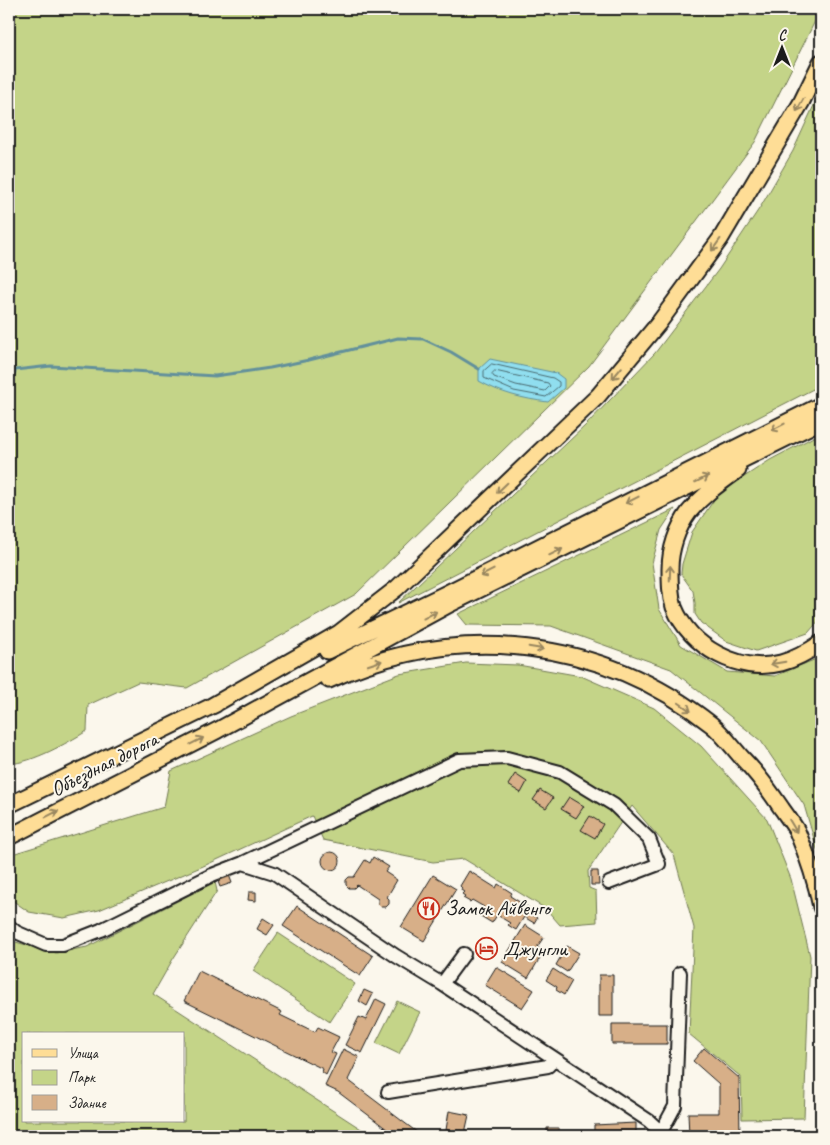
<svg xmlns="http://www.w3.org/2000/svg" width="830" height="1145" font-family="Caveat,sans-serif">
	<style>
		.green { fill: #c4d488; stroke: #707852; fill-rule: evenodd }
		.water { fill: #90deef; stroke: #62909b }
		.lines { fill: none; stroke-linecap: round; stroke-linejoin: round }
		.shore { stroke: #4a6a70; stroke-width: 1 }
		.stream { stroke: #62909b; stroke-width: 3 }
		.building { fill: #d7af88; stroke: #1c1c1c }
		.minor-casing { stroke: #1c1c1c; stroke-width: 16 }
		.major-casing { stroke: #1c1c1c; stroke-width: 19 }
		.minor { stroke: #fbf7ec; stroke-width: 12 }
		.major { stroke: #fedd96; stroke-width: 15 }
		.oneway { stroke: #98865f }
		.labels { text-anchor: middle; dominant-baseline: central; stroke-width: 4; stroke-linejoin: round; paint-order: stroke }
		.street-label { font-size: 21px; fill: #1c1c1c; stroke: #fbf7ec }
		.poi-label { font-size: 21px; fill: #1c1c1c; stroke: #fbf7ec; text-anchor: start }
	</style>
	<rect width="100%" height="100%" fill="#fbf7ec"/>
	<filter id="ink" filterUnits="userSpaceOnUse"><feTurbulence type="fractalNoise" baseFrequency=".02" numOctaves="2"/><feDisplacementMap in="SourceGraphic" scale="10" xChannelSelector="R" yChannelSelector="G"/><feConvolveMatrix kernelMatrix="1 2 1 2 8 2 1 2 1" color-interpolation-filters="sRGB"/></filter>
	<g filter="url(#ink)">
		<path class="green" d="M9,9h812l-66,133 -166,224 -233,228 -169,94 -49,-6 -50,23 -1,26c-22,13 -53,31 -78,33z
			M821,90v295l-423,218 188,-178 69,-72 64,-84 42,-63 32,-55z
			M821,433v185l-13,15 -52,18 -30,-10 -25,-18 -6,-9v-11l-2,-12 -12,-17 1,-10 10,-32 26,-38 52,-34z
			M675,509l-14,21 -9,33 7,46 22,36 46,27 48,4 46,-19v206l-17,-58 -43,-64 -90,-72 -120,-43 -84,-1 -9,-11z
			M466,663l52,2 63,11 73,32 47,38 66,73 24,60 19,77 -6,162 -62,1 -1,-42 -52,-43 5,-106 -20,-73 -42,-49 -44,65 1,17 7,3 1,31 -37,3 -14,-16 -82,-50 -31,3 -110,-22 -11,-24 -104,48 -109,46 -35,8 -35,-6 -20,-14v-43l155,-48 7,-36 120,-55 108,-42z
			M215,882l2,9 -44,68 -20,35 219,142h-363v-198l3,3 44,12 31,-6zM24,1034h160v87h-160z
			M278,933l77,51 -25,38 -77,-51z
			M397,1001l23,11 -21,42 -23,-11z"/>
		<path class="water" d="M9,353l7,19 -7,13z
			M490,359l66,14 8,6v9l-16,14c-25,-3 -48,-9 -69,-21v-12z"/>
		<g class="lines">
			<path class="shore" d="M492,364l61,14 6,4v4l-13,11 -32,-6 -30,-13v-7z
				M495,371l53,12 2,3 -5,5 -29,-6 -22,-8 -2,-3z"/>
			<path class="stream" d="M15,370l36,-4 164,10 55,-8 39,-8 89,-22 25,1 28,13 28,17"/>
		</g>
		<path class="building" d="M515,774l12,8 -6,11 -13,-8z
			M540,790l13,8 -7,10 -13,-8z
			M569,797l15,9 -8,12 -15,-9z
			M590,816l13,8 -8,14 -14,-8z
			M322 861a9 9 0 1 1 18 0a9 9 0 1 1-18 0Z
			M373,857l16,10 -4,5 12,8 -10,17 2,2v5l-3,3h-5l-3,-3v-5l-21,-14 -3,3h-5l-3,-3v-5l3,-3h5l11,-17 5,3z
			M469,871l27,17 2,-4 14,9 -2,3 19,12 -2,4 10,6 -3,5 -10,-6 -8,13 -8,-5 2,-2 -13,-8 -5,8 -13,-8 5,-8 -12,-7 -2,2 -7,-4 2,-2 -3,-2 2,-2 -3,-2 1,-2 -2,-2z
			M591,871h7l1,14h-8z
			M229,875l3,8 -12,4 -3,-8z
			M433,875l23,14 -32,52 -23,-14z
			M249,892h7v9l-8,-1z
			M297,906l76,50 -13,20 -77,-50z
			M263,918l11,7 -7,10 -10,-6z
			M525,925l19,12 -7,10 7,4 -16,27 -26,-16z
			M567,946l12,7 -12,19 -11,-7z
			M496,967l38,23 -12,18 -37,-23z
			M553,969l19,12 -8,14 -8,-5 1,-3 -11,-7z
			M199,971l83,41 -2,3 35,17 3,-5 21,10 -8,15 5,2 -10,21 -4,-3 1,-3 -139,-68z
			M599,975h14v41h-14z
			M364,990l9,4 -6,12 -8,-5z
			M376,999l10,5 -24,49 -17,-8 14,-28 7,3z
			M612,1024h55v20h-55z
			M704,1048l35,30 1,58h-51l-1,-23h31v-29l-26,-23z
			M343,1049l16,8 -11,23 74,56h-26l-58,-44 -13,-6z
			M449,1111l20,4 -4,18 -19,-3z
			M636,1123v13h-42v-11z
			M547,1128h12v8h-12z"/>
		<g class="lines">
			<defs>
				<path id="minor" d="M243,863l216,-103 48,-2 53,14 54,33 35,34 10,25 -50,19
					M9,926l7,6 30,13h17l38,-15 111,-55 31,-12 31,10 122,83 46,28 207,137 12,11 1,4
					M442,984l22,-30
					M388,1092l160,-26 6,-7
					M661,1132l14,-26 5,-133"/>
				<path id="major" d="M738,470c-18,13 -35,25 -49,42 -12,16 -19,38 -19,57 0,13 0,26 4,38 16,40 65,67 107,56 15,-4 27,-11 40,-20
					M327,651l118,-57 376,-189
					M329,680c128,-58 272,-43 383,45 12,10 21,23 31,34 15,15 27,32 39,50 5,7 11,15 15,22 10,24 19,50 24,76
					M208,708l131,-75 58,-45 201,-192 60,-72 63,-86 80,-135 20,-41
					M9,805l207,-101
					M9,837l209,-107 232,-126 371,-183"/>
			</defs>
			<use href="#minor" class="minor-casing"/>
			<use href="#major" class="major-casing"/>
			<use href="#minor" class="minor"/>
			<use href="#major" class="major"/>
		</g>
		<defs><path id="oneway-shaft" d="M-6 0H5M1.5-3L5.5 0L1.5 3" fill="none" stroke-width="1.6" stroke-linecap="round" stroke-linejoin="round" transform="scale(1.25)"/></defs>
		<g class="oneway">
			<use href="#oneway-shaft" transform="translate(800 105) rotate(119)"/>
			<use href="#oneway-shaft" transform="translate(716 245) rotate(126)"/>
			<use href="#oneway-shaft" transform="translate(617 373) rotate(130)"/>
			<use href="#oneway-shaft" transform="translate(778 427) rotate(153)"/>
			<use href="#oneway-shaft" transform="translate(702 479) rotate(-26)"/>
			<use href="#oneway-shaft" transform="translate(502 488) rotate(136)"/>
			<use href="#oneway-shaft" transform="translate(632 500) rotate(153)"/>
			<use href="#oneway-shaft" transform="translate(556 552) rotate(-26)"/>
			<use href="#oneway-shaft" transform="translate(487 573) rotate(153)"/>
			<use href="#oneway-shaft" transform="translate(670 573) rotate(-88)"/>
			<use href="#oneway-shaft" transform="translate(430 615) rotate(-28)"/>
			<use href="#oneway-shaft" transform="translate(536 648) rotate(10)"/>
			<use href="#oneway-shaft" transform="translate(375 663) rotate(-18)"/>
			<use href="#oneway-shaft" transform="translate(778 663) rotate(170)"/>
			<use href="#oneway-shaft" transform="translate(685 707) rotate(35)"/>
			<use href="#oneway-shaft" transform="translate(197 741) rotate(-27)"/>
			<use href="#oneway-shaft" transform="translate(52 814) rotate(-27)"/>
			<use href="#oneway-shaft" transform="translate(793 826) rotate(59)"/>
		</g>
	</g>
	<defs>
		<symbol id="restaurant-ring" viewBox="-11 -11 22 22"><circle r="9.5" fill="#fbf7ec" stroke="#c8321e" stroke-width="1.5"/><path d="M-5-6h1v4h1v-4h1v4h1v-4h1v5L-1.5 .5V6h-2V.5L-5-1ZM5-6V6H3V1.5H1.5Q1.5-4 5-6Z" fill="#c8321e"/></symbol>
		<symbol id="hotel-ring" viewBox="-11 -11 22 22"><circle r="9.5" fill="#fbf7ec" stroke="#c8321e" stroke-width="1.5"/><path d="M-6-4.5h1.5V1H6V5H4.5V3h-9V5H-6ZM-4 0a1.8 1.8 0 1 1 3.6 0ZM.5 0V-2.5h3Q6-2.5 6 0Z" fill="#c8321e"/></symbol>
	</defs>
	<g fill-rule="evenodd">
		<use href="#restaurant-ring" x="416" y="896" width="25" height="25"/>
		<use href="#hotel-ring" x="474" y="936" width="25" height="25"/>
	</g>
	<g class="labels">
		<g class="street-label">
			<text transform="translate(104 764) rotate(-27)">Объездная дорога</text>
		</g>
		<g class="poi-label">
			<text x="445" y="908">Замок Айвенго</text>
			<text x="503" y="949">Джунгли</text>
		</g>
	</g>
	<rect width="830" height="1145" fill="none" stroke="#fbf7ec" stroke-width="30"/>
	<rect x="15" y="15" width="800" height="1115" fill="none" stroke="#1c1c1c" stroke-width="2" filter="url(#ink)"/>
	<rect x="22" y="1032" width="162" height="90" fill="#fbf7ec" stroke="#a29f99"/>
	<rect x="32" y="1049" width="25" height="8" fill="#fedd96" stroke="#a29f99"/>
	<text x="68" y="1058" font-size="15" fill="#1c1c1c">Улица</text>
	<rect x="32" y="1070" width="25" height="15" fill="#c4d488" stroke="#a29f99"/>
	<text x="68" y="1082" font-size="15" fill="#1c1c1c">Парк</text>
	<rect x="32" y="1095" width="25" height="15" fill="#d7af88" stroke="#a29f99"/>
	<text x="68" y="1108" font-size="15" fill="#1c1c1c">Здание</text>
	<g transform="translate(782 48)" stroke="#fbf7ec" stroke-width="4" paint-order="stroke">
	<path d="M0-4L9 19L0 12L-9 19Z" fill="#1c1c1c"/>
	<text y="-8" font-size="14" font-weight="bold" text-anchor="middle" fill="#1c1c1c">С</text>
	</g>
</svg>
